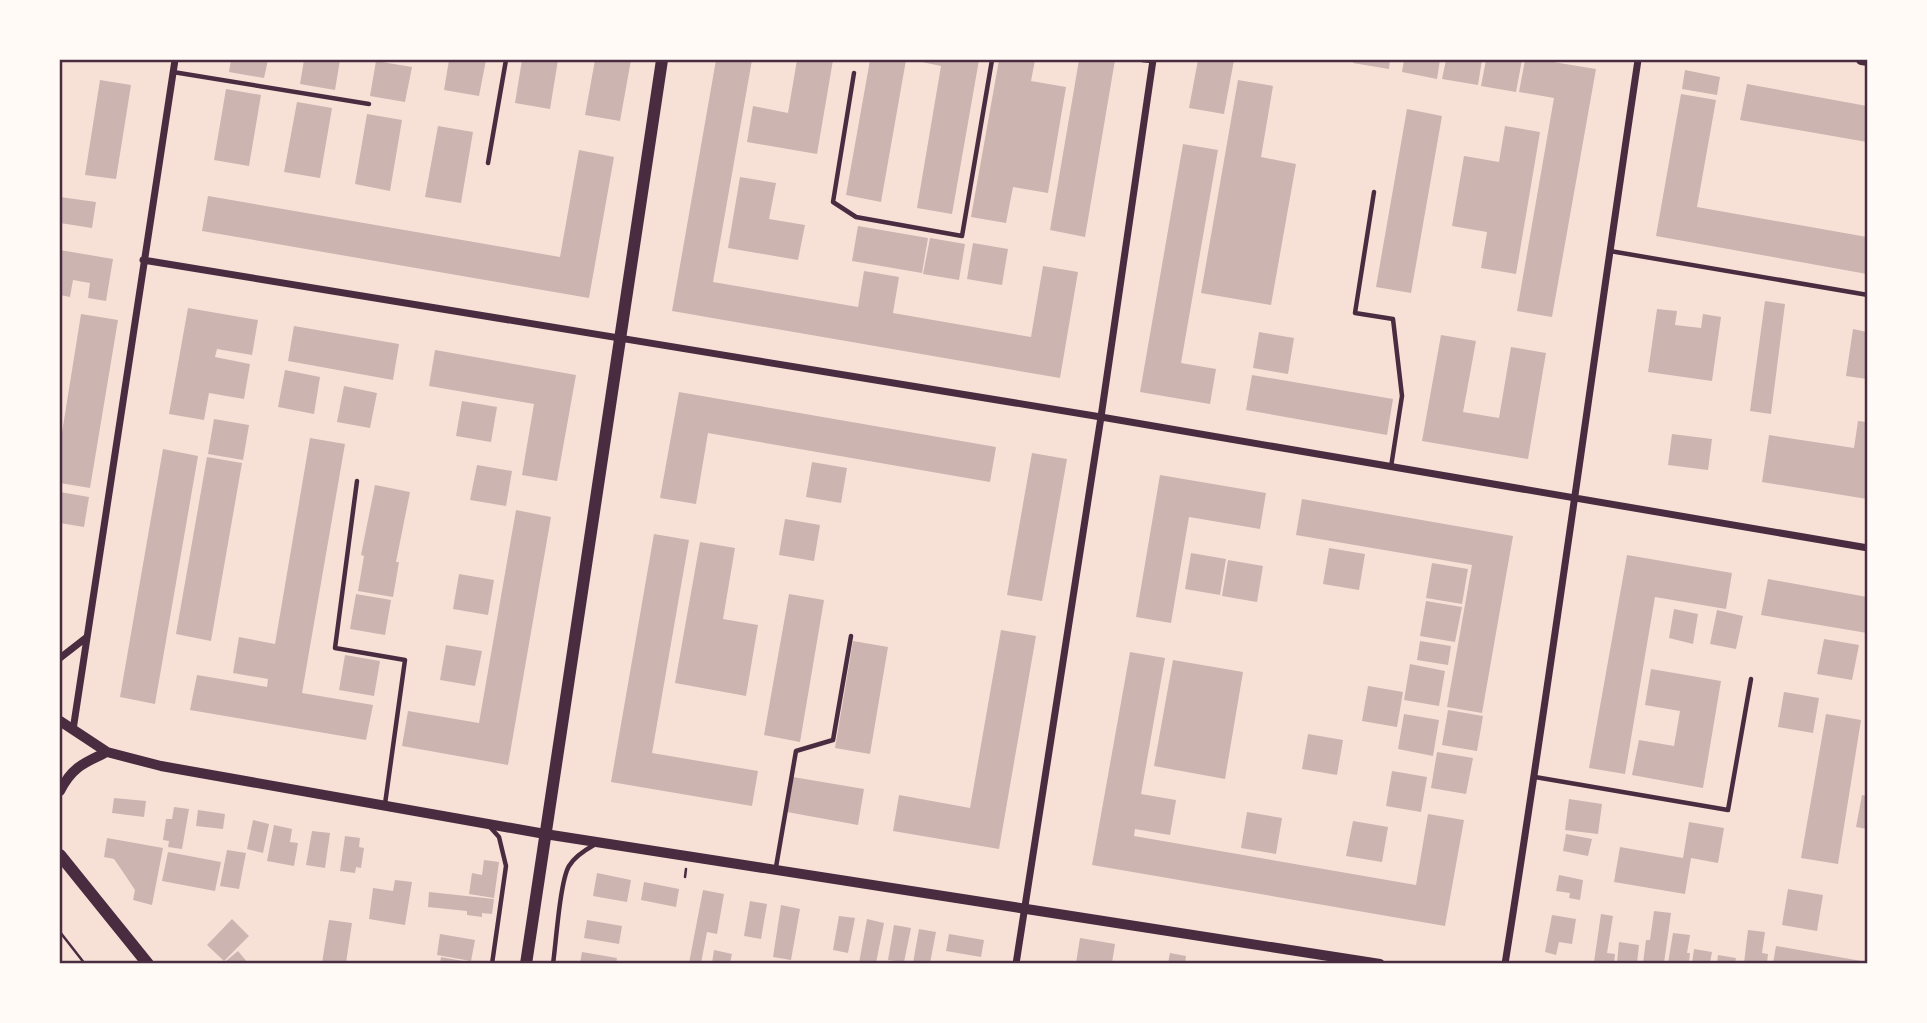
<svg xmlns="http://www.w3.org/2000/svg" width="1927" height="1023" font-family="Ubuntu,sans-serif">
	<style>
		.building { fill: #ccb4b1 }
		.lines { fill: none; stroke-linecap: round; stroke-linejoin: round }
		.path { stroke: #4a2c40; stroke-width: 2.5 }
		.service { stroke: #4a2c40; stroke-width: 4.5 }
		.minor { stroke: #4a2c40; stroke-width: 7 }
		.tertiary { stroke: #4a2c40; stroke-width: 10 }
		.secondary { stroke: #4a2c40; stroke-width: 12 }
		.neatline { fill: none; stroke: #4a2c40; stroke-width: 2.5 }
	</style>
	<rect width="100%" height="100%" fill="#f7e1d7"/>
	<path class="building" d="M231,60h37l-4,18 -35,-6z
		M304,60h36l-5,30 -35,-6z
		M449,60h37l-7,36 -35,-6z
		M522,60h36l-8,49 -35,-6z
		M595,60h36l-11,61 -35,-6z
		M716,60h36l-39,222 145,25 6,-36 35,6 -6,36 138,24 12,-71 35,6 -18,106 -388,-67z
		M797,60h36l-16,94 -70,-12 6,-36 35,7z
		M870,60h36l-25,142 -35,-7z
		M912,60h67l-27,154 -35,-6 24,-142z
		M999,60h36l-4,21 35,6 -18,106 -35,-6 -7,36 -35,-6z
		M1079,60h36l-30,177 -35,-7z
		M1198,60h36l-10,54 -35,-6z
		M1354,60h36l-1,9 -36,-6z
		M1404,60h36l-3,19 -35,-7z
		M1446,60h36l-4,25 -36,-6z
		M1486,60h36l-6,32 -35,-6z
		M1525,60h16l55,9 -44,248 -35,-6 37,-213 -35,-6z
		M376,61l36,6 -7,35 -35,-6z
		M1685,70l35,7 -3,18 -35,-6z
		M100,80l31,5 -15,94 -31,-4z
		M1238,80l35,6 -12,71 35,7 -25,141 -70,-12z
		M1747,84l120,22v36l-127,-22z
		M226,89l35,6 -12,71 -35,-6z
		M1681,94l35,6 -19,107 170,30v37l-211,-38z
		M297,102l35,6 -12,70 -36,-6z
		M1407,109l35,7 -31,177 -35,-6z
		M367,114l35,6 -12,71 -35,-7z
		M438,126l35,6 -12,71 -36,-6z
		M1505,126l35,6 -24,142 -35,-6 6,-36 -35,-6 12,-70 35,6z
		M1183,144l35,6 -37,213 35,6 -6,35 -70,-12z
		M579,150l35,7 -25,141 -387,-67 6,-35 352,61z
		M740,177l36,6 -7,36 36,6 -7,35 -70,-12z
		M60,197l36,5 -4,26 -32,-5z
		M858,226l70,12 -6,35 -70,-12z
		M930,238l35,6 -6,36 -36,-6z
		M973,243l35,6 -6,36 -35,-6z
		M60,250l53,9 -7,42 -18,-3 2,-15 -17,-3 -3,17 -10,-2z
		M1765,301l20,3 -14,110 -21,-3z
		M188,308l70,12 -6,35 -35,-6 -2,8 35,7 -6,35 -35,-6 -5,27 -35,-6z
		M1657,309l20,2 -2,14 26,3 2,-14 18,3 -9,64 -64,-9z
		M81,314l37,6 -28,168 -30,-5v-38z
		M294,326l105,18 -6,36 -105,-19z
		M1853,329l14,3v47l-21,-3z
		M1259,332l35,6 -6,36 -35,-6z
		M1441,335l35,6 -13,71 36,6 12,-71 35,6 -18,106 -106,-18z
		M435,350l141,25 -19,106 -35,-6 12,-71 -105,-18z
		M285,370l35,7 -6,37 -36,-7z
		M1252,375l141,24 -6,36 -141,-25z
		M344,386l33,7 -7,35 -33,-6z
		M679,392l317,55 -6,35 -282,-49 -12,71 -36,-6z
		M462,401l35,6 -6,35 -35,-6z
		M214,419l35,6 -6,35 -35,-6z
		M1858,421l9,1v77l-105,-17 7,-47 85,13z
		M1672,434l40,5 -4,31 -40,-5z
		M310,438l35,6 -43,249 71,12 -7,35 -176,-30 7,-35 70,12 1,-8 -35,-6 6,-36 36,7z
		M163,449l35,7 -43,248 -35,-7z
		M1032,453l35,6 -25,142 -35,-6z
		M207,457l35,6 -31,178 -35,-7z
		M812,462l35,6 -6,35 -35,-6z
		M477,465l35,6 -6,35 -36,-6z
		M1160,475l106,18 -6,36 -71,-12 -18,106 -35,-6z
		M375,485l35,7 -14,70h3l-6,35 -35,-6 6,-35 -3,-1z
		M60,492l29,5 -5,30 -24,-4z
		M1302,499l211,37 -31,177 -35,-6 25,-142 -176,-30z
		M516,510l35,7 -43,248 -106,-19 6,-35 71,12z
		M785,519l35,6 -6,36 -35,-6z
		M654,534l35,6 -37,213 106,18 -6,35 -141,-24z
		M700,542l35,6 -12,71 35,6 -12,71 -71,-13z
		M1329,548l36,6 -6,36 -36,-6z
		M1191,553l35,6 -6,36 -35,-6z
		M1627,555l105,18 -6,36 -71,-12 -30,177 -36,-6z
		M1228,560l35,6 -6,36 -35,-6z
		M1432,563l36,6 -6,35 -36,-6z
		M459,574l35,6 -6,35 -35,-6z
		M1768,579l99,18v36l-106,-18z
		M356,594l35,6 -6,35 -35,-6z
		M789,594l35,6 -24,142 -36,-7z
		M1426,601l36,6 -7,35 -35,-6z
		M1674,609l24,5 -5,30 -24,-6z
		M1717,610l26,6 -7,33 -26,-5z
		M1001,630l35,6 -37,213 -106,-18 6,-36 71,13z
		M1824,639l35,6 -7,35 -35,-6z
		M853,641l35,6 -18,107 -35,-6z
		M1420,641l31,5 -3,19 -31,-5z
		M446,645l36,6 -7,35 -35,-6z
		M1130,652l35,6 -24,136 35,6 -6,35 -35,-6 -1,7 282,49 12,-71 36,6 -19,106 -353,-61z
		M345,655l35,6 -6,35 -35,-6z
		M1173,660l70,12 -18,107 -71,-13z
		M1410,664l35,7 -6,35 -35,-6z
		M1651,669l70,12 -18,107 -71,-13 7,-35 35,6 6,-35 -35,-6z
		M1368,686l35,6 -6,35 -35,-6z
		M1784,692l35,6 -6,35 -35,-6z
		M1448,710l35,6 -6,35 -35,-6z
		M1404,714l35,6 -6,36 -35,-7z
		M1826,714l35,6 -23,144 -37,-6z
		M1308,734l35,6 -6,35 -35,-6z
		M1437,752l36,6 -7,36 -35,-6z
		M1392,771l35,6 -6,35 -35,-6z
		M793,777l71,12 -6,36 -71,-13z
		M1862,795l5,1v33l-11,-2z
		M114,798l32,3 -2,16 -32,-4z
		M1569,799l33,5 -4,30 -33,-4z
		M174,807l15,2 -7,40 -14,-2 1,-6 -6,-1 3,-21h6z
		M198,810l27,4 -2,15 -27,-3z
		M1247,812l35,6 -6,36 -35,-6z
		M253,820l16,4 -6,29 -16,-4z
		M1353,821l35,6 -6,35 -36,-6z
		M1689,822l35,6 -6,35 -27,-5 -6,36 -71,-12 6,-35 63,11z
		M274,825l18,4 -2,13 8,1 -4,23 -27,-5z
		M312,831l18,2 -5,35 -19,-3z
		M1566,834l26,5 -4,17 -25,-5z
		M345,836l15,2 -1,9 5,1 -3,20 -5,-1 -1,6 -15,-2z
		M107,838l56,10 -11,57 -19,-5 2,-10 -12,-18 -9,-13 -10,-2z
		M227,850l19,3 -7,36 -19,-3z
		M168,852l53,10 -6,29 -53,-10z
		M484,860l15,2 -5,36 -25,-4 3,-21 10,2z
		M597,873l34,7 -4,22 -34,-6z
		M1559,875l24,5 -3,20 -11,-2 1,-5 -14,-2z
		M395,880l17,2 -7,43 -36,-6 4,-31 20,3z
		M644,882l35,7 -3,18 -35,-7z
		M1788,889l35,6 -6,36 -35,-6z
		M703,890l21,4 -7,40 -10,-2 -6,31h-12z
		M429,892l65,7 -2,15 -10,-1v4l-15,-2v-4l-39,-4z
		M750,901l17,3 -6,35 -17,-3z
		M781,905l19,4 -9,51 -18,-3z
		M1654,911l17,2 -7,50h-21l3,-23h4z
		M1601,914l12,2 -6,37 8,1 -1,9 -20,-1z
		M1552,915l24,4 -4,25 -13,-2 -3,13 -11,-3z
		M839,916l16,2 -7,35 -15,-3z
		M232,919l17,17 -25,25 -17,-16z
		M867,919l17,4 -8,40h-17z
		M329,920l23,3 -6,40h-24z
		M587,920l35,6 -3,18 -35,-6z
		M894,925l17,3 -7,34 -16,-2z
		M919,929l17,3 -6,31h-17z
		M1748,930l17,2 -3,21 6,1 -1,9h-23z
		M1673,933l17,2 -3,18h3l-1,10h-21z
		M440,934l35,6 -4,21 -34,-6z
		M949,934l35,6 -3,17 -35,-6z
		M1080,938l35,6 -3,19h-36z
		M1619,942l20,3 -2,18h-20z
		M1776,946l91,16v1h-94z
		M1694,949l18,3 -2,11h-18z
		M714,950l18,4 -2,9h-18z
		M238,951l10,12h-25l3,-2z
		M582,952l35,6 -1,5h-36z
		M1170,953l16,3 -1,7h-17z
		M1718,955l18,3 -1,5h-18z
		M441,957l27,5v1h-28z"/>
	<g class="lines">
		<path class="path" d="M685,877l1,-8
			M60,932l25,32"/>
		<path class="service" d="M1142,60l10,1
			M173,72l196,32
			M854,73l-21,129 23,15 106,19 30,-176
			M488,163l18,-103
			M1374,192l-19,121 38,6 9,77 -11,71
			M1610,251l258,44
			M357,481l-22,167 70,12 -20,144
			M1535,777l193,33 23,-131
			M490,827l9,10 7,29 -14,98
			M776,867l20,-116 37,-11 18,-104
			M553,964c3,-21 7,-83 16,-98 6,-10 16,-16 25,-21"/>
		<path class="minor" d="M143,260l958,157 767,131
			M60,658l27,-21
			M73,730l102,-670
			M1016,964l85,-547 52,-357
			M1505,964c48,-301 88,-603 133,-904"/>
		<path class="tertiary" d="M1861,60l7,1
			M60,721l47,31 54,14 384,68 835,130
			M60,791c12,-24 24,-28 47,-39"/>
		<path class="secondary" d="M60,855l88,109
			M526,964l136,-904"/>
	</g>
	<rect width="1927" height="1023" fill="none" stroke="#fffaf5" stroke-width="122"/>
	<rect x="61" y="61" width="1805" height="901" class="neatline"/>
</svg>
